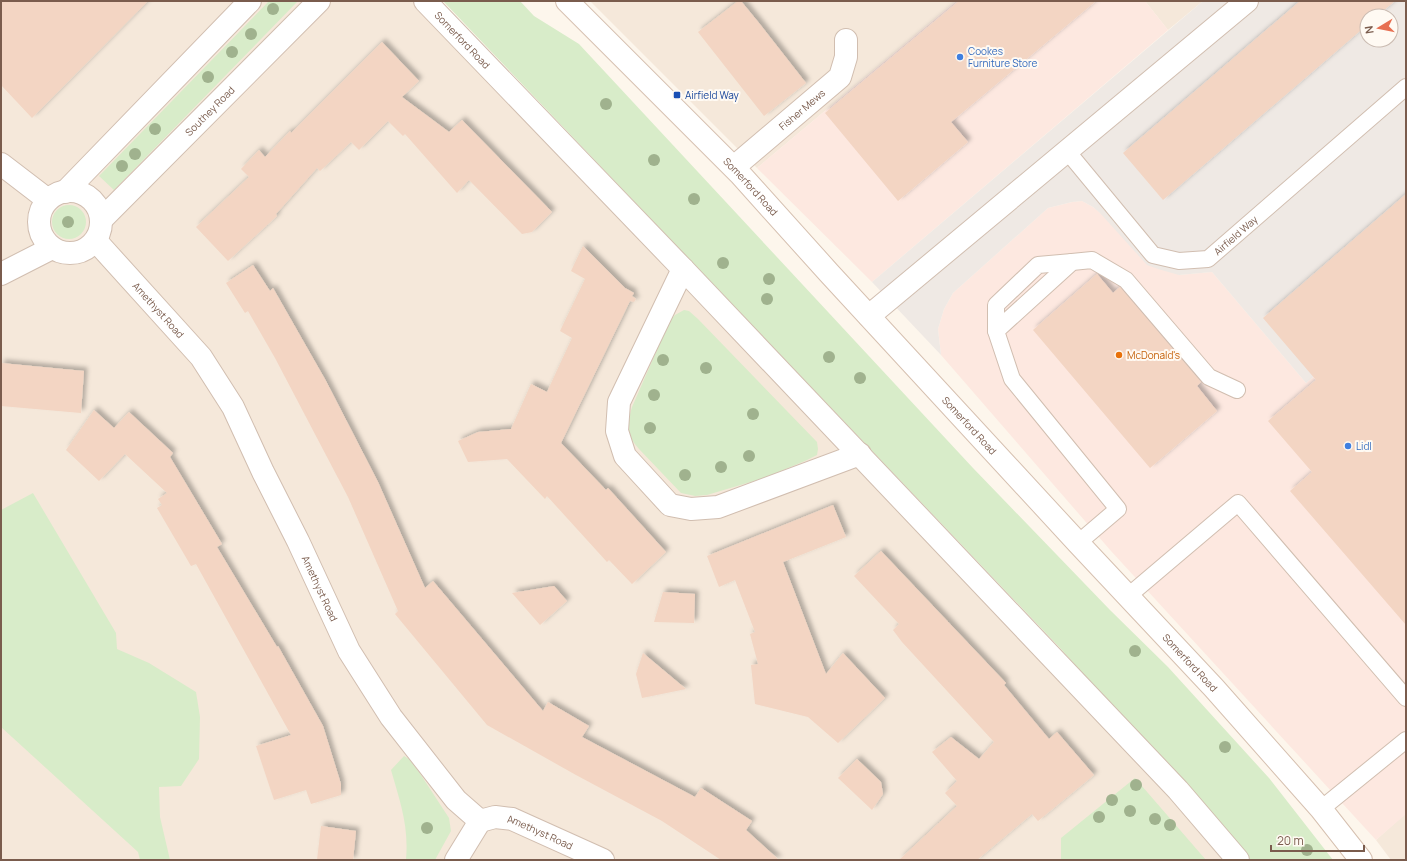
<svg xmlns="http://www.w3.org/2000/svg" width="1407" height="861" font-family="Manrope,sans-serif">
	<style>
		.residential { fill: #f5e8da }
		.commercial { fill: #fde8e0 }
		.industrial { fill: #efe9e4; fill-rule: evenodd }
		.green { fill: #d8ecc9 }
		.building { fill: #f3d5c3; filter: url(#shadow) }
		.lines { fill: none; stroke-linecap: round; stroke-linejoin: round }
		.lane-casing { stroke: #d1beb0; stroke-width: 18 }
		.street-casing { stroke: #d1beb0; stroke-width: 24 }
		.secondary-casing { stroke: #d6c0b0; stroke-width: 24 }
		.lane { stroke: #fff; stroke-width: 16 }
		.street { stroke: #fff; stroke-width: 22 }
		.secondary { stroke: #fff; stroke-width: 22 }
		.tree { fill: #a0b28e }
		.shop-dot { fill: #3f7fe0; stroke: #fffaf3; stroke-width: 1.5 }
		.transit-dot { fill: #1a4fb4; stroke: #fffaf3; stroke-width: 1.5 }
		.food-dot { fill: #e8710a; stroke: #fffaf3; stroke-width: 1.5 }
		.labels { text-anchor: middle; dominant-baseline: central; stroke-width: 4; stroke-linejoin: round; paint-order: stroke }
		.street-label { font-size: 10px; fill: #7a5c4d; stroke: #fffaf3 }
		.shop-label { font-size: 10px; fill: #366cbe; stroke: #fffaf3; text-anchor: start }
		.transit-label { font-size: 10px; fill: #164399; stroke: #fffaf3; text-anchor: start }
		.food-label { font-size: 10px; fill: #c56008; stroke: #fffaf3; text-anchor: start }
	</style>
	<defs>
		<filter id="shadow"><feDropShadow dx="3.5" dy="-3.5" stdDeviation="2" flood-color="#0004"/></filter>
	</defs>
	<rect width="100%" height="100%" fill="#fdf6ec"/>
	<path class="residential" d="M1,1h424l813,859h-1237z
		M590,1h366l-199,167z
		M1145,1h58l-35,29z
		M1406,813v47h-15l-15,-20z"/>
	<path class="commercial" d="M956,1h189l23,29 -296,252 -115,-114z
		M1082,201l11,6 86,68 33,-3 94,111 100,-87v518l-30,26 -265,-289 -170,-196 -3,-26 6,-20 9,-16 95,-85 24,-6z"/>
	<path class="industrial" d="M1203,1h203v295l-100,87 -94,-111 -33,3 -21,-6 -11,-4 -47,-52 -7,-6 -11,-6 -10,1 -24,6 -95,85 -9,16 -6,20 3,26 -69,-73zM1367,16h24v24h-24z"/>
	<path class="green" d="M269,1h29l-184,189 -15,-14z
		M443,1h77l14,15 45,28 394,424 137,142 58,57 101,111 64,82h-83l-190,-212z
		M52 222a17 17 0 1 1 34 0a17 17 0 1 1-34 0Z
		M684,310l5,1 9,8 119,123 1,7 -1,6 -12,6 -41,17 -57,17 -12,1 -14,-3 -42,-44c-13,-14 -12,-25 -7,-42l38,-87 5,-5z
		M33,493l83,140 1,16 32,14 47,29 4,25 -1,42 -18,27 -22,1 1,30 10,43h-30l-2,-8 -137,-125v-217z
		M404,756l5,3 10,13 30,46 2,13 -16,29h-29c3,-35 -6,-58 -15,-90z
		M1135,778l71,82h-145v-22z"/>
	<path class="building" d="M1,1h147l-116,117 -31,-33z
		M738,1h3l18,22 47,60 -42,33 -66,-84z
		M959,1h137l-145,121 17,20 -70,59 -73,-88z
		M1300,1h95l-18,15h-10v9l-204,175 -40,-47z
		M382,42l37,39 -17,16 47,35 13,-12 90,92 -20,20 -10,2 -53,-54 -12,13 -52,-59 -2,2 -15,-15 -29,29 -8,-8 -31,29 -3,-3 -41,46 1,2 -49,45 -32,-34 53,-50 -8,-8 18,-19 6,7 25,-26 1,2z
		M1406,194v431l-116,-134 22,-19 -44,-51 48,-41 -53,-62z
		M583,246l42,42 9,5 -2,3 4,3 -2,3 -4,-1 -69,142 45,47 2,-2 58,64 -34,32 -23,-24 -2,2 -60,-66 -2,3 -38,-40 -39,3 -10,-21 20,-9 33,-3 20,-45 16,8 25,-54 -12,-7 25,-52 -14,-8z
		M253,265l17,26 3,-3 53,93 52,101 47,106 8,-7 110,130 5,-9 41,24 -7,11 113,60 6,-9 51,33 -6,9 33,30h-58l-59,-39 -86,-46 -89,-50 -92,-111 3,-3 -50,-114 -73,-139 -27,-47 -3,2 -19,-30z
		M1097,274l16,19 7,-6 81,95 -4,4 20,25 -67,57 -117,-138z
		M1,363l83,8 -3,42 -80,-7z
		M94,410l20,18 15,-16 44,41 -3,4 52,87 -5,3 60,100 1,-1 45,80 18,58v11l-30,9 -5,-14 -32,10 -18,-54 35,-11 -95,-171 -5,2 -34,-58 5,-3 -4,-6 9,-6 -42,-39 -26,27 -33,-31z
		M833,505l13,32 -63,25 43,112 17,-21 42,45 -47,45 -30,-26 -53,-13 -4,-39 7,-1 -8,-30 5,-2 -20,-52 -16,7 -12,-31z
		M881,551l125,132 -2,2 45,54 8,-7 37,43 -56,46 -6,-7 -55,46h-78l58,-54 -12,-13 12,-12 -25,-29 19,-15 28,22 15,-17 -92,-100 -9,-12 6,-6 -45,-48z
		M554,586l13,15 -27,24 -28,-32z
		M663,592l32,2 -1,29 -40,-1z
		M643,653l43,36 -44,9 -6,-24z
		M857,759l24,23 2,12 -11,16 -34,-32z
		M321,826l35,5 -3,29h-36z"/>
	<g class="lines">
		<defs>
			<g id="lane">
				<path id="s1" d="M1067,151l86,104 26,6 29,-2 198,-172"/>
				<path d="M996,331v-26l42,-40 34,-3"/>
				<path d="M1078,543l40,-34 -106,-130 -16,-48 76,-69 20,-2 34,20 83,97 28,13"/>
				<path d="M1127,597l111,-94 168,195"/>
				<path d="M1321,809l85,-69"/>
			</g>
			<g id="street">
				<path id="s2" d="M425,1l258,268 495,521 60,70"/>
				<path d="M1,164l47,36"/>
				<path id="s3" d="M734,167l106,-90 6,-20v-17"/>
				<circle cx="70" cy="222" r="31"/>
				<path d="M65,192l185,-191"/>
				<path id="s4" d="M101,220l218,-219"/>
				<path id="s5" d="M96,241l105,116 32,50 30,65 35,69 51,110 42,66 65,83 24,21 15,-4 17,2 91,41"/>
				<path d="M683,269l-64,133 -2,29 8,25 45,49 21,4 27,-2 142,-53"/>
				<path d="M1,274l51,-26"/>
				<path d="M869,316l378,-315"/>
				<path d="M456,860l24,-39"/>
			</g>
			<g id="secondary">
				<path id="s6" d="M567,1l173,173 89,99 249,270 136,145 107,121 40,51"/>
			</g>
		</defs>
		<use href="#lane" class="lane-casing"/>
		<use href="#street" class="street-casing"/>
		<use href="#secondary" class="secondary-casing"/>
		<use href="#lane" class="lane"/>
		<use href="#street" class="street"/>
		<use href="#secondary" class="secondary"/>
	</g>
	<g class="tree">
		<circle cx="273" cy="9" r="6"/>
		<circle cx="251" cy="34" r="6"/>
		<circle cx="232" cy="52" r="6"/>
		<circle cx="208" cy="77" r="6"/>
		<circle cx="606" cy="104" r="6"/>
		<circle cx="155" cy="129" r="6"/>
		<circle cx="135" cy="154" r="6"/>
		<circle cx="654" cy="160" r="6"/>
		<circle cx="122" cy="166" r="6"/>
		<circle cx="694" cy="199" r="6"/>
		<circle cx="68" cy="222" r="6"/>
		<circle cx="723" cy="263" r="6"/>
		<circle cx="769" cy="279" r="6"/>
		<circle cx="767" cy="299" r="6"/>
		<circle cx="829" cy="357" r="6"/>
		<circle cx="663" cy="360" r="6"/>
		<circle cx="706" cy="368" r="6"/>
		<circle cx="860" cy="378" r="6"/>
		<circle cx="654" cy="395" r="6"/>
		<circle cx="753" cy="414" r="6"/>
		<circle cx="650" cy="428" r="6"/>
		<circle cx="749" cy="456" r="6"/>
		<circle cx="721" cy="467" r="6"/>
		<circle cx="685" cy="475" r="6"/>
		<circle cx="1135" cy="651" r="6"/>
		<circle cx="1225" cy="747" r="6"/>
		<circle cx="1136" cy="785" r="6"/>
		<circle cx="1112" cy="800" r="6"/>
		<circle cx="1130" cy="811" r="6"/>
		<circle cx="1099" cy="817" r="6"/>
		<circle cx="1155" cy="819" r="6"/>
		<circle cx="1170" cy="825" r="6"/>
		<circle cx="427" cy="828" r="6"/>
		<circle cx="1307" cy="850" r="6"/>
	</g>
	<g class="shop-dot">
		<circle cx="960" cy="57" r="4"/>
		<circle cx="1348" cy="446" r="4"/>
	</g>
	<rect class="transit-dot" x="673" y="91" width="8" height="8" rx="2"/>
	<circle class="food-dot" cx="1119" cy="355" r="4"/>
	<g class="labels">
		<g class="street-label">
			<text stroke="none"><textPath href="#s2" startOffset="54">Somerford Road</textPath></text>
			<text stroke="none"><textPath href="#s3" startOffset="89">Fisher Mews</textPath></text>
			<text stroke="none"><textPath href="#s4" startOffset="154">Southey Road</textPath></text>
			<text stroke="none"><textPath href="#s6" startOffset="261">Somerford Road</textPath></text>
			<text stroke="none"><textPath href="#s1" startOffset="227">Airfield Way</textPath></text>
			<text stroke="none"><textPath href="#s5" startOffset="93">Amethyst Road</textPath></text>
			<text stroke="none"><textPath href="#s6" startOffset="585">Somerford Road</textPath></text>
			<text stroke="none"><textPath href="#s5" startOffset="417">Amethyst Road</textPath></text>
			<text stroke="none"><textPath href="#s6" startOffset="909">Somerford Road</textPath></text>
			<text stroke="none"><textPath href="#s5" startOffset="765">Amethyst Road</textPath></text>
		</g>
		<g class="shop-label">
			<text x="968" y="51">Cookes<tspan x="968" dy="12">Furniture Store</tspan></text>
			<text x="1356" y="446">Lidl</text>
		</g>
		<g class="transit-label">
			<text x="685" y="95">Airfield Way</text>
		</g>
		<g class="food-label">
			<text x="1127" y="355">McDonald's</text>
		</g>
	</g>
	<rect width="1407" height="861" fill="none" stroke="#7a5c4d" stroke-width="4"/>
	<g transform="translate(1379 28) rotate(260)"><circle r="19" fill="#fffaf3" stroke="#cabbb1"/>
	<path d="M0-3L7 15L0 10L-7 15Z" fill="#e76f51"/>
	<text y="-6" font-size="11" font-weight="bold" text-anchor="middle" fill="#7a5c4d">N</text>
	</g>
	<path d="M1271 845v6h93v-6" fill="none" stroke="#7a5c4d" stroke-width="2"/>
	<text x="1277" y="845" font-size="12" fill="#7a5c4d" stroke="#fffaf3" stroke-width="3" paint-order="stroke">20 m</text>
</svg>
